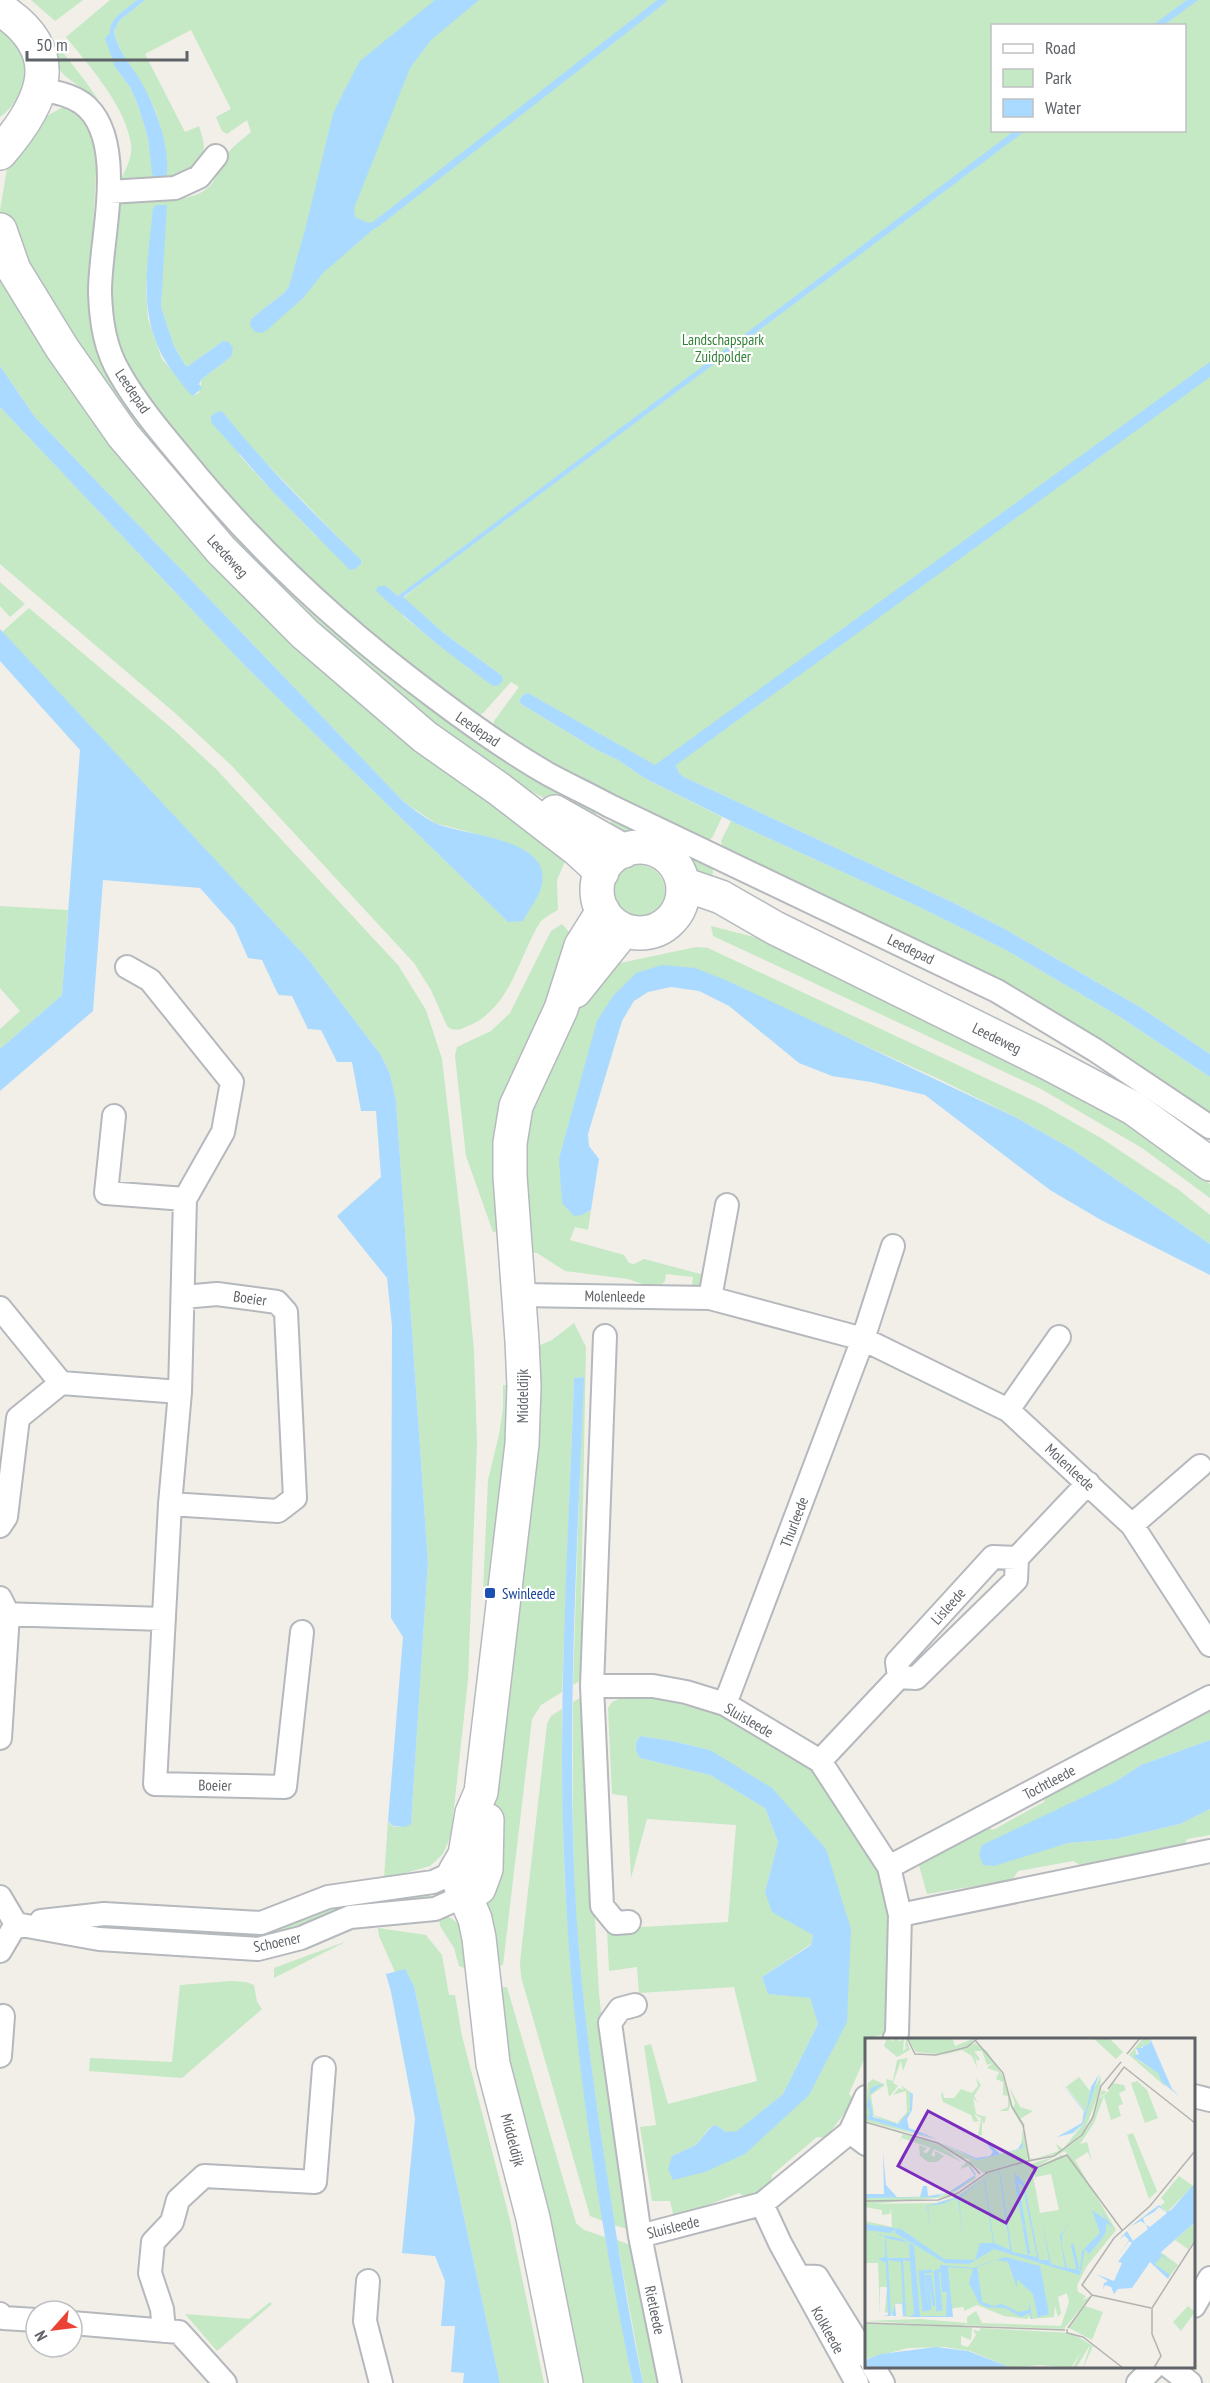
<svg xmlns="http://www.w3.org/2000/svg" width="1210" height="2383" font-family="'PT Sans Narrow',sans-serif">
	<style>
		.green { fill: #c5e8c5; fill-rule: evenodd }
		.water { fill: #aadaff }
		.lines { fill: none; stroke-linecap: round; stroke-linejoin: round }
		.stream { stroke: #aadaff; stroke-width: 7 }
		.street-casing { stroke: #b5b8bc; stroke-width: 26 }
		.secondary-casing { stroke: #b6babf; stroke-width: 36 }
		.street { stroke: #fff; stroke-width: 22 }
		.secondary { stroke: #fff; stroke-width: 33 }
		.transit-dot { fill: #1a4fb4; stroke: #fff; stroke-width: 2 }
		.labels { text-anchor: middle; dominant-baseline: central; stroke-width: 4.5; stroke-linejoin: round; paint-order: stroke }
		.park-label { font-size: 15px; fill: #348238; stroke: #fff }
		.street-label { font-size: 15px; fill: #5f6368; stroke: #fff }
		.transit-label { font-size: 15px; fill: #164399; stroke: #fff; text-anchor: start }
		.inset-river { fill: none; stroke: #aadaff; stroke-width: 3 }
		.inset-road { fill: none; stroke: #b3b3b1; stroke-width: 1.5 }
		.view { fill: #7b2cbf; fill-opacity: 0.15; stroke: #7b2cbf; stroke-width: 3 }
		.inset-edge { fill: none; stroke: #5f6368; stroke-width: 3 }
	</style>
	<rect width="100%" height="100%" fill="#f1efe8"/>
	<path class="green" d="M31,0h52l-28,21z
		M110,0h27l-22,19 -5,10 5,38 15,20 8,18 10,33 4,30c2,-12 9,-29 8,-41 -6,-37 -38,-60 -46,-96l5,-10 26,-21h1065v1054l-70,-47 -137,-79 -51,-26 -268,-125 -5,-4 -3,-8h-22l-126,-72 -5,2 -4,6 2,3 76,46 21,10 28,19 76,38 -10,21 -6,4 -84,-39 -129,-73 1,-9 25,-34 -8,-5 -27,30 -4,3 -8,1 -158,-130 -71,-70 -83,-99 -28,-39 -15,-31 -8,-32 7,-108c17,-14 63,-1 86,-15 14,-8 16,-21 22,-34 6,-10 19,-19 27,-26l-4,-12 -20,14 -5,-3 -6,-14 15,-8 -40,-79 -46,24 40,78 14,-6c8,25 7,28 -10,48l-59,9 -9,-4c5,-10 12,-23 10,-35 -6,-39 -41,-77 -65,-107zM992,26h192v104h-192zM154,206l8,68 -1,33 13,39 11,19 3,1 35,-25 8,16 -29,22 -3,14 -6,3 -31,-37 -14,-40 -2,-31zM295,267l8,31 -52,21 34,-27 4,-6zM222,411l28,35 112,116 -45,-25 -43,-44 -34,-37zM443,566l-40,32 42,36 56,41 -5,12 -28,-19 -65,-52 -17,-30 12,10z
		M0,23c5,5 13,11 17,17 15,29 8,58 -17,77z
		M59,47c22,30 52,61 58,99 -9,-16 -17,-37 -28,-51 -14,-16 -40,-20 -30,-48z
		M68,104l30,26 -8,160 27,90 144,178 334,251 1,9 -17,-3 -59,-29 -70,-46 -193,-170 -157,-187 -99,-168 -1,-5 8,-47 20,-30 19,-17z
		M0,267l135,191 434,394 -12,28 1,30c-7,4 -15,8 -19,14 -21,35 -29,85 -71,102 -8,4 -14,6 -21,0l-16,-36 -17,-27 -182,-197 -57,-53 -175,-149v-157l247,261 260,253h16l-20,-80 -68,-18 -31,-21 -369,-385 -35,-51z
		M0,582l25,22 -15,13 -10,-11z
		M29,608l145,122 42,39 182,196 28,45 16,49 24,207 8,85 3,92 -9,237 -17,155 -8,19 -13,12 -46,13 4,-58c5,10 15,5 23,2l17,-261 -32,-462 -6,-26 -9,-19 -73,-96 -306,-327z
		M617,819l95,47 1,6 -4,14 -22,-15 -12,-18 -15,-10 -15,-4 -16,1 -25,-11 7,-7z
		M731,821l186,85 89,44 114,67 90,60v41l-487,-269 -2,-8z
		M613 891a26 26 0 1 1 52 0a26 26 0 1 1-52 0Z
		M0,906l68,4 -6,85 -62,54v-20l20,-18 -20,-23z
		M562,924l14,16 -76,291 -7,1 -27,-76 -11,-100 2,-9 34,-16 19,-18 41,-82z
		M711,926l47,12 37,15 253,125 100,59 62,47v14l-68,-50 -101,-59 -328,-153z
		M696,947l12,1 333,156 60,34 78,52 31,25v29l-138,-95 -57,-32 -74,-37 -146,-66 -67,-33 -92,-7 -60,124 -17,60 23,57 9,-5 -3,20 -13,-3 -5,13 54,15 5,8 5,1 10,-5 60,16 1,10 -14,6 2,-14 -27,-3 -1,7 -6,6h-8l-23,-8 -63,-8 -28,-18 -8,-1 -10,-65 11,-87 54,-108 27,-27z
		M574,1323l12,24 -5,259 4,72 -12,7 10,-308 -9,1 -12,314 -21,13 -9,14 -29,246 -8,1 -10,-62 53,-558 14,-6z
		M503,1385h6l1,18 -11,139 -7,-1 -5,51h-4l5,-112 11,-45 4,-27z
		M583,1696l16,298 12,110 20,120 -4,5 -13,-4c-16,-109 -33,-217 -39,-327 -3,-65 -2,-131 -2,-196z
		M624,1697l38,2 32,9 9,-5 98,54 22,23v9l36,48 24,38 9,61 -5,4 3,63 -6,31 -10,3 -1,2 -7,1v15l-17,39 5,6 -28,38 -9,-1 -45,38 -2,11 -24,12 -7,-5 -65,25 -4,-17h-18l-12,-74 16,-2 -12,-79 7,-2 17,60 89,-23 -23,-94 -95,6 -2,-26 -28,4 -2,-42 121,-7 8,-97 -89,-6 -16,59 -4,-82 -15,-2 -4,-86 4,-6zM640,1736l32,5 38,9 116,99 21,173 -102,132 -73,2 24,-11 14,-18 6,-2 10,7h11l46,-38 35,-70 -8,-27 -42,-3 -6,-17 49,-33 2,-9 -48,-43 13,-50 -13,-34 -55,-33 -70,-17c-6,-9 -6,-13 0,-22z
		M1210,1705v35l-69,25 -25,17 -80,70 32,-9 48,-4 64,-15 30,-15v26l-23,4 -3,8 -102,19 -9,-5 -55,10 -6,9 -85,14 -9,-32 67,-36 8,4 51,-28 3,-10 94,-51 10,2 47,-26 3,-8z
		M562,1709c1,59 0,118 3,178 7,112 22,223 38,334l-13,-5 -69,-239 -1,-15 27,-238 4,-8z
		M430,1891v12l-157,36 -180,-8 -1,-9 140,8 88,-22z
		M446,1916c23,8 18,32 20,53l-7,-3 -5,-18 -14,-22 -1,-9z
		M378,1928l48,7 16,20 7,40h6l7,41 48,184 34,163h-44l-86,-397 -9,-16 -10,2 -16,-36z
		M347,1941l-73,37v-10z
		M231,1981l15,1 8,3 3,17 5,7 -80,69 -93,-7 1,-13 82,4 8,-77z
		M507,1987l69,236 8,7 21,7 28,146h-57l-73,-324 -6,-71z
		M617,2240l18,7 27,136h-19z
		M270,2302l2,2 -55,47 -32,-37 64,5z"/>
	<path class="water" d="M137,0h8l-26,21 -5,10c5,23 15,30 26,49 15,24 32,71 26,98h-12l-2,-4 -4,-36 -10,-33 -8,-18 -15,-20 -10,-29 5,-5c-1,-15 17,-24 27,-33z
		M435,0h44l-48,40 -21,28 -56,140 1,9 13,6 6,-1 3,4 -54,47 -20,25 -36,32 -5,3 -7,-1 -5,-7 1,-6 34,-27 4,-6 16,-56 28,-116 11,-23 16,-30z
		M1187,0h11l-34,25h-11z
		M1014,131h11l-622,466 42,37 56,41 2,5 -5,6h-5c-41,-29 -80,-61 -117,-95l2,-5h8l12,10z
		M156,205h11l-6,102 13,39 11,19 3,1 35,-25 6,1 4,6 -2,9 -29,22 -3,5 3,4 -9,8c-7,-5 -12,-14 -18,-21 -40,-52 -28,-106 -22,-167z
		M1210,362v15l-534,388 3,8 5,4 268,125 51,26 137,79 70,47v23l-90,-60 -114,-67 -89,-44 -186,-85 -85,-42 -28,-19 -21,-10 -76,-46 -2,-3 4,-6 5,-2 127,72z
		M0,366l35,51 369,385c10,7 20,16 31,21 28,13 116,14 107,61 -2,12 -14,27 -19,37l-15,1 -261,-254 -247,-261z
		M222,411c42,53 90,101 139,149v4l-6,5 -5,1 -76,-77 -63,-71v-6l6,-4z
		M0,629l308,330 73,96 9,19 6,26 32,462 -17,262 -6,3 -12,-1 -5,-5 15,-184 -12,-19 1,-292 -5,-48 -50,-62 44,-39 -5,-66h-15l-9,-49h-15l-16,-32 -13,-1 -16,-33 -13,-1 -2,-3 -15,-32 -14,-2 -14,-32 -34,-38 -97,-8 -10,131 -93,80v-42l62,-54 18,-245 -80,-89z
		M662,965l33,3 33,13 287,136 57,32 138,95v31l-109,-55 -51,-30 -125,-95 -54,-13 -39,-6 -33,-13 -70,-57 -30,-15 -28,-4 -23,5 -14,9 -12,20 -34,113 1,12 10,13 -8,51 -9,5 -8,1 -12,-13 -3,-45 38,-137 16,-25 23,-23z
		M584,1377c-6,152 -15,305 -11,457 2,112 16,223 33,334 11,72 22,144 37,215h-10c-38,-180 -66,-374 -70,-559 -4,-148 6,-298 11,-446z
		M640,1736l32,5 38,9 62,38 54,61 25,80 -4,93 -38,73 -64,59 -40,18 -32,8 -5,-11 4,-13 24,-11 15,-18 5,-2 10,7 11,-1 46,-37 35,-70 -8,-26 -42,-4 -6,-17 49,-32 2,-10 -41,-23 -7,-20 13,-50 -13,-34 -55,-33 -70,-17c-6,-9 -6,-13 0,-22z
		M1210,1740v69l-30,15 -64,15 -48,4 -74,23 -11,-1 -4,-11 3,-9 133,-63 26,-17z
		M405,1969l9,17 86,397h-37l1,-10 -13,-1 4,-46h-14l4,-45 -10,-25 -33,-3 13,-135 -24,-126 -5,-18z"/>
	<g class="lines">
		<path class="stream" d="M376,224l287,-224"/>
		<defs>
			<path id="street" d="M40,89c14,3 29,5 42,14 48,35 17,140 18,190 1,29 5,56 20,81 21,37 51,70 78,103 69,82 149,155 235,219 37,28 75,55 115,78 20,11 42,21 62,32l387,185 98,59 115,77
				M109,192l66,-4 24,-11 17,-21
				M127,967l23,13 82,102 -9,50 -38,67 -5,193
				M114,1116l-8,77 79,6
				M519,1295l191,3 153,41 145,71 124,115 78,120
				M710,1298l17,-93
				M0,1308l61,75
				M1008,1410l51,-73
				M170,1504l108,7 17,-13 -9,-186 -9,-10 -60,-8 -34,3
				M1132,1525l68,-59
				M0,1526l6,-9 12,-99 43,-35 119,9 -10,112 -15,280 130,3 17,-155
				M1017,1558l71,-75
				M0,1598l8,16 -8,124
				M0,1614l164,5
				M592,1686l13,-350
				M725,1704l138,-365 30,-93
				M820,1761l79,-84 17,1 100,-98 1,-22 -24,-1 -96,105 2,15
				M889,1867l321,-170
				M0,1897l16,27
				M900,1915l310,-64
				M41,1921l63,-7 157,9 67,-26 105,-15 22,-10
				M629,1922l-13,1 -14,-17 -10,-220h61l33,6 39,12 95,57 69,106 11,48 -3,118 -3,7
				M16,1924l83,15 159,10 43,-11 49,-21 85,-8 29,-13
				M0,1951l16,-27
				M635,2005l-15,4 -10,14 30,213 122,-32 88,-72 16,-35
				M0,2056l3,-40
				M1194,2096l16,4
				M850,2132l16,12
				M762,2204l18,39 77,140
				M640,2236l30,147
				M798,2276l19,1 49,79
				M368,2281l-3,40 16,62
				M1194,2306l16,-28
				M0,2314l3,4 33,2
				M72,2323l107,9 46,51
				M164,2331l-2,-22 -12,-36 3,-31 19,-20 6,-22 26,-24 111,6 9,-114
				M873,2366l10,17
				M1168,2366l22,17
				M1138,2383l17,-17"/>
			<path id="secondary" d="M0,9c67,43 44,93 0,144
				M0,230l14,40 48,78 61,87 98,115 84,84 120,103 74,52 79,61 24,22
				M555,812l69,39
				M597 890a43 43 0 1 1 86 0a43 43 0 1 1-86 0Z
				M683,884l38,13 54,31 275,136 83,44 77,56
				M575,991l49,-61
				M464,1896l15,-8 7,-19 1,-49
				M566,2383l-33,-165 -40,-154 -14,-126 -4,-19 -20,-47 10,-17 7,-42 9,-21 41,-348 2,-58 -2,-45 -12,-165v-33l6,-37 45,-97 20,-63 22,-35"/>
		</defs>
		<use href="#street" class="street-casing"/>
		<use href="#secondary" class="secondary-casing"/>
		<use href="#street" class="street"/>
		<use href="#secondary" class="secondary"/>
	</g>
	<rect class="transit-dot" x="484" y="1587" width="12" height="12" rx="3"/>
	<g class="labels">
		<g class="park-label">
			<text x="723" y="339">Landschapspark<tspan x="723" dy="17">Zuidpolder</tspan></text>
		</g>
		<g class="street-label">
			<text transform="translate(133 391) rotate(56)">Leedepad</text>
			<text transform="translate(228 556) rotate(47)">Leedeweg</text>
			<text transform="translate(478 729) rotate(34)">Leedepad</text>
			<text transform="translate(911 949) rotate(26)">Leedepad</text>
			<text transform="translate(997 1038) rotate(26)">Leedeweg</text>
			<text transform="translate(615 1296) rotate(1)">Molenleede</text>
			<text transform="translate(250 1298) rotate(8)">Boeier</text>
			<text transform="translate(522 1396) rotate(-90)">Middeldijk</text>
			<text transform="translate(1070 1467) rotate(43)">Molenleede</text>
			<text transform="translate(794 1522) rotate(-69)">Thurleede</text>
			<text transform="translate(948 1606) rotate(-48)">Lisleede</text>
			<text transform="translate(749 1720) rotate(30)">Sluisleede</text>
			<text transform="translate(1049 1782) rotate(-28)">Tochtleede</text>
			<text transform="translate(215 1785) rotate(1)">Boeier</text>
			<text transform="translate(277 1942) rotate(-12)">Schoener</text>
			<text transform="translate(513 2140) rotate(75)">Middeldijk</text>
			<text transform="translate(673 2227) rotate(-14)">Sluisleede</text>
			<text transform="translate(655 2310) rotate(78)">Rietleede</text>
			<text transform="translate(828 2330) rotate(61)">Kolkleede</text>
		</g>
		<g class="transit-label">
			<text x="502" y="1593">Swinleede</text>
		</g>
	</g>
	<g transform="translate(865 2038)">
		<rect width="330" height="330" fill="#f1efe8"/>
		<path d="M22,0l6,3 4,-3 2,4 5,-4 -1,13 5,-5 -3,2 1,-10 4,12 -13,7 -13,-11zM42,0h45l3,8 20,-8 -6,7 -31,9 -22,-2zM228,0h16l14,14 -7,7zM278,0h6l1,5 -5,3 -3,-4v7h-7l3,11 20,13 8,14 -37,-32zM110,5l12,8 16,25 8,28 -3,7h-9l9,-4v-11l-5,-1v-13l-7,-3 3,-7 -12,-4 6,-5 -6,2 -5,-14h-8l6,8 -3,2 -2,-6 2,13 -5,-12 -10,-6 -22,6zM43,20l-5,13 -2,-10 -8,22 5,3 -9,11 -3,-18 7,2 4,-21zM236,37l-1,15 -16,42 -8,7 -19,15 -26,6 -2,-1 1,-8v7l4,1 25,-8 -3,-7 7,5 20,-25 5,-18 -2,6 -20,-25 13,-10 11,14 -1,8zM111,40l5,7 -7,11 4,7 -5,-5 3,16 10,3 -2,7 -2,-4v15l-4,1 3,-18 -7,-4 5,7 -5,1 -3,-7 -28,-13 -2,-7 2,-3 1,6h10l7,-9 11,4 6,-7zM8,41l12,6 -14,10 3,20 23,8 10,-11 -1,-21 -13,4 6,-7 5,2 -3,-5 9,7v19l-5,8 -11,6 -24,-11 -2,5 70,21 -73,-19 3,-38zM272,43l10,9 11,28 -13,5 -14,-40zM248,45l11,2 2,5 -7,3 4,11 -5,2 3,10 -10,4 -7,-24 -10,27 -14,21 7,-2 5,19 -4,-9 -13,8 41,70 -30,37 -9,19 1,6 8,4 -3,4 8,-4 -27,33 -103,-4 11,3 -1,12 -10,-4v9l7,2 8,-12 -3,-5 7,1v-3l92,5 21,13 -10,22 7,-23 -14,23h-3l8,-17 -10,17 -31,-3 -28,3 -42,-17 -25,-4 -37,1 -43,11v-35l75,1 -75,-4 54,-2 48,4v-6l9,-6 6,12 79,3 8,-24 -2,-9 -9,4 3,16 -3,4 -3,-11 -1,11 -24,2v-3l-3,3 -23,-3 -27,-11 -13,6v-4l-11,1 -7,8 -38,1 -9,-1h5l-1,-13 -8,1v11l-10,-3 2,-25h-7v28l-2,-52h-13v-42l27,6 -1,-20 -1,7 -8,1v-5l-17,-3v-9l77,-2 33,-20 -6,-10 -9,3 6,-7 5,2 5,14 -29,19 -74,7 63,-1 21,-7 32,-24 20,-7 -26,8 -15,-12 3,-1 -12,-3 -19,-14 37,17 44,-11 2,-21 -11,-19 3,-5 -6,-18 11,21 13,4 -13,8 4,11 4,29 -9,4h7l6,7 8,43 19,-3 -8,-36 -15,3v4l-3,-11 28,-15 8,2 -4,-6 -31,17 -4,-4 24,-7 26,-19 9,-12 13,-36 5,2 -6,4 -1,2 7,-5zM268,95l24,58 -8,8 -22,-64zM38,96l35,10 24,18 -28,-13 -3,6 4,2v-6l9,5 -7,6h-9l-8,-6 -1,-11 8,3 -4,4 4,1 4,-5 -29,-10 -3,4zM314,138l14,10 -26,26 -7,-6 5,-4 -4,-4zM330,184l-3,4 3,-2v15l-7,10 -13,-9zM296,214l17,13 -10,13 -16,-18zM220,268l18,6 -11,28 -23,-12zM323,268l7,6 -14,19 -8,-9z" fill="#c5e8c5"/>
		<path d="M285,0l22,51 9,9 -19,-16 -4,-9 -25,-17 6,-2 -3,-6h7l-1,-5 3,3 5,-3zM234,36l-16,50 -10,9 -16,4 25,-14 2,-12 -26,-31 28,32 5,-25zM19,45l-15,12 4,22 25,7 12,-13v-19l3,2 -1,16 -5,9 2,9 28,11 -70,-20 3,-7 -3,-6 4,-18zM116,98l19,18 18,-5 4,-7 1,5 -2,2 -44,11 -34,-17 33,15 14,-2 3,-4zM18,114l3,33 11,12h23l3,-11h4l1,10 20,-3 27,-18 -8,-10 9,9 -2,3 -16,12 -22,8 -71,1v-4h19zM135,133l12,81 25,5 -14,-70 -7,-7 -2,-8 10,11 15,77h10l-7,-38 9,42 14,4 -5,-32 10,-14 -8,13v11l5,22 13,2 2,-19 18,-18 -8,-23 15,11 -7,-12 13,19 -7,-5v9l-6,9 -11,13 -4,-5 -5,26 -86,-26 -25,15 -24,-1 -50,-30v-4l-4,4 -26,-3v-6l36,5 43,30 31,1 5,-17h13l-9,-63 -25,18 4,41 -5,-41 -16,6 3,29 -3,-29 -14,2 2,23 -3,-23 31,-9 33,-22 -6,5 9,63 16,7 -11,-78 -7,2zM330,145v39l-35,31 10,9 -8,-6 -7,8 15,11 -2,4 -18,-17 -18,26 -14,1 -4,5 -3,-7 -6,-2 -2,5 1,-7 4,-2 -12,-7 18,7 8,-18 -4,-1 14,-19 -3,-2 -10,13 10,-14 -5,-5 -4,5 2,-4 5,-5 6,10 15,-12 -2,-4 4,2 17,-14 -8,-6 -5,5 -11,6 2,6 -4,-3 -10,5 28,-21 7,7 5,-2zM13,196l24,5 12,7 6,70h26l1,-24h-5l-2,-27 34,3 31,-11 35,9 9,48 -18,5 -1,-6 -9,4 -16,-9 -19,-1 -7,-4 -10,-20 4,-14 -25,-2 5,50h-44l5,-3 -4,-53 -7,-1 3,56h-7h4l-1,-12h-7l1,12h-4l3,-12 8,-1 -2,-41 -13,-2 3,56h-8l5,-1 -2,-52 -8,-4 7,-2v-21l-7,-1v20zM21,200l23,5 1,15h-23zM131,222l12,2 9,26v-9l16,15 5,24h-6l-3,-18v10l-11,2 -16,-8 -8,2 -12,-4 -5,-36zM71,309l32,4 44,17h-147v-8l16,-6z" fill="#aadaff" fill-rule="evenodd"/>
		<path class="inset-river" d="M151,142l8,45M159,188l5,28M207,206l6,25M70,233l3,38M58,235l4,38M65,272l-3,-34h3l4,30M71,272l5,-1 -4,-38 3,-1M59,273l-4,-39 12,-1"/>
		<path class="inset-road" d="M42,0l8,16 21,1 31,-8 11,-9M110,2l28,33 9,34 12,19M262,16l13,-16M243,51l16,-22 71,56M0,84l73,21 33,21 9,10M158,86l6,36M158,124l31,-6 28,-21 11,-18 8,-31 20,-24M163,126l5,5 34,-14 55,75M120,135l42,-12M0,163l73,-1 20,-7 30,-21M286,270l-59,-13 -10,-10 32,-47 36,-32 45,-55M0,285l200,7M203,290l24,-33M202,291v4l16,4 40,31M289,330l7,-12 -9,-22v-26l43,-67"/>
		<path class="view" d="M63,73l108,57 -30,55 -108,-57z"/>
		<rect width="330" height="330" class="inset-edge"/>
	</g>
	<rect x="991" y="24" width="195" height="108" fill="#ffffff" stroke="#bfc1c3" stroke-width="1.5"/>
	<rect x="1003" y="44" width="30" height="9" fill="#ffffff" stroke="#bfc1c3" stroke-width="1.5"/>
	<text x="1045" y="54" font-size="18" fill="#5f6368">Road</text>
	<rect x="1003" y="69" width="30" height="18" fill="#c5e8c5" stroke="#bfc1c3" stroke-width="1.5"/>
	<text x="1045" y="84" font-size="18" fill="#5f6368">Park</text>
	<rect x="1003" y="99" width="30" height="18" fill="#aadaff" stroke="#bfc1c3" stroke-width="1.5"/>
	<text x="1045" y="114" font-size="18" fill="#5f6368">Water</text>
	<g transform="translate(54 2329) rotate(242)"><circle r="28" fill="#ffffff" stroke="#bfc1c3" stroke-width="1.5"/>
	<path d="M0-4.5L10 22L0 15L-10 22Z" fill="#ea4335"/>
	<text y="-9" font-size="16" font-weight="bold" text-anchor="middle" fill="#5f6368">N</text>
	</g>
	<path d="M27 51v9h160v-9" fill="none" stroke="#5f6368" stroke-width="3"/>
	<text x="36" y="51" font-size="18" fill="#5f6368" stroke="#ffffff" stroke-width="4.5" paint-order="stroke">50 m</text>
</svg>
